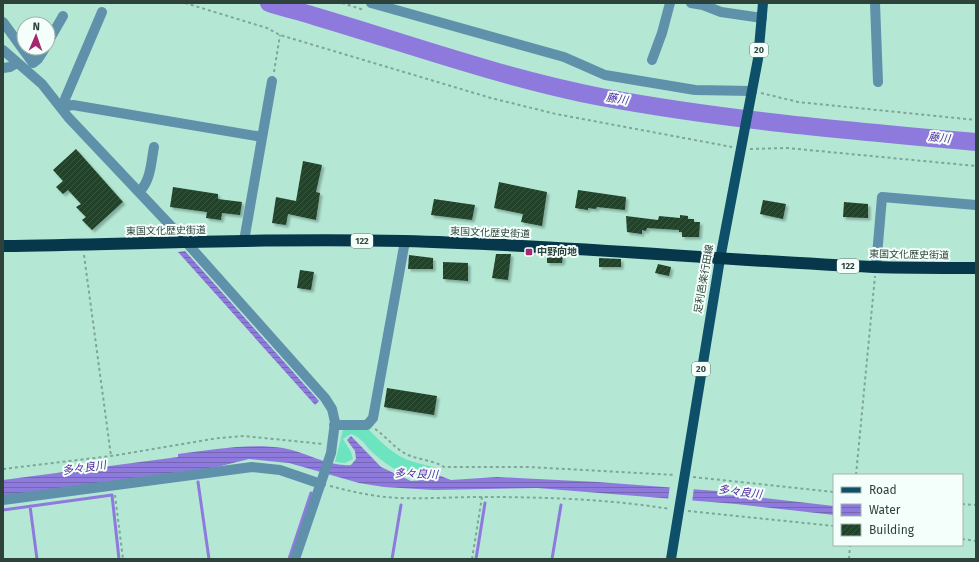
<svg xmlns="http://www.w3.org/2000/svg" width="979" height="562" font-family="'Fira Sans','Noto Sans JP',sans-serif">
	<style>
		.green { fill: #6be4bf }
		.water { fill: url(#water-rules) }
		.pier { fill: #b4e8d5 }
		.lines { fill: none; stroke-linecap: round; stroke-linejoin: round }
		.stream { stroke: #8e7add; stroke-width: 3 }
		.river { stroke: #8e7add; stroke-width: 18 }
		.building { fill: url(#building-hatch); filter: url(#shadow) }
		.path { stroke: #7fa698; stroke-width: 2; stroke-dasharray: 3 3; stroke-linecap: butt }
		.minor { stroke: #5f91aa; stroke-width: 10 }
		.major { stroke: #0e4f69; stroke-width: 10 }
		.highway { stroke: #07374a; stroke-width: 12 }
		.poi-dot { fill: #a82570; stroke: #f4fefa; stroke-width: 1.5 }
		.labels { text-anchor: middle; dominant-baseline: central; stroke-width: 4; stroke-linejoin: round; paint-order: stroke }
		.shield { fill: #f4fefa; stroke: #697a74; stroke-width: 1 }
		.shield-label { font-size: 9px; font-weight: bold; fill: #2d423a }
		.street-label { font-size: 10px; fill: #2d423a; stroke: #f4fefa }
		.poi-label { font-size: 10px; font-weight: bold; fill: #2d423a; stroke: #f4fefa; text-anchor: start }
		.water-label { font-size: 11px; font-style: italic; fill: #4f2a9f; stroke: #f4fefa }
	</style>
	<defs>
		<pattern id="water-rules" width="6" height="5" patternUnits="userSpaceOnUse"><rect width="6" height="5" fill="#8e7add"/><path d="M0 2.5h6" fill="none" stroke="#7466b4"/></pattern>
		<pattern id="building-hatch" width="6" height="6" patternUnits="userSpaceOnUse"><rect width="6" height="6" fill="#204229"/><path d="M-1 1l2-2M0 6l6-6M5 7l2-2" fill="none" stroke="#385640"/></pattern>
		<filter id="shadow"><feDropShadow dx="2.5" dy="2.5" stdDeviation="1" flood-color="#0004"/></filter>
	</defs>
	<rect width="100%" height="100%" fill="#b4e8d5"/>
	<path class="green" d="M343,430h26c13,13 26,27 45,32 9,3 15,3 24,7 -27,14 -48,0 -68,-19 -5,-6 -11,-14 -19,-16l-8,5 8,13 2,7 -8,4 -10,-1z"/>
	<path class="water" d="M185,251l134,150 -4,4 -137,-153z
		M351,436l30,31 30,14 13,-1 14,-5 13,5 46,-3 101,5 119,9 4,4 25,1 88,10v9l-98,-11 -199,-16 -103,2 -50,-3 -25,-4 -70,-20 -21,-2 -19,-2 -32,8 -214,29v-16l175,-23v-3c34,-4 71,-11 105,-6 23,4 45,19 68,17l5,-6 -1,-8 -8,-11z"/>
	<path class="pier" d="M670,485l24,2 -2,16 -24,-3z"/>
	<g class="lines">
		<path class="stream" d="M198,482l11,77
			M30,506l7,53
			M3,510l109,-15 7,64
			M289,559l22,-66
			M392,559l9,-54
			M476,559l9,-56
			M552,559l9,-54"/>
		<path class="river" d="M269,3c15,5 30,8 45,13 95,28 189,62 287,81 124,23 250,34 375,45"/>
	</g>
	<path class="building" d="M76,149l47,53 -31,28 -10,-10 4,-3 -10,-10 5,-3 -13,-14 -5,4 -7,-7 7,-6 -10,-11z
		M303,161l19,4 -6,27 4,1 -4,27 -28,-6 -2,11 -14,-2 4,-26 20,4z
		M499,182l48,10 -5,34 -21,-4 2,-8 -29,-6z
		M173,187l45,7v5l24,3 -2,13 -18,-2 -1,7 -15,-2 1,-6 -37,-5z
		M578,190l48,7 -1,13 -28,-3 -1,2 -8,-1v2l-13,-2z
		M434,199l41,6 -3,15 -41,-5z
		M763,200l23,4 -3,15 -23,-5z
		M844,202l24,2v14l-25,-1z
		M680,215l8,1v3h6v3h6l-1,15h-17v-5h-3v-2l-32,-2 -1,3 -4,-1v4l-15,-2 -1,-16 32,4 1,-4 21,2z
		M496,254h15l-3,26 -16,-2z
		M409,255l24,3v11h-25z
		M547,255l16,1 -1,7h-15z
		M599,258l22,1v8h-22z
		M443,262l25,1v18l-25,-2z
		M658,264l13,3 -2,9 -14,-3z
		M300,270l14,2 -3,18 -14,-2z
		M387,388l50,8 -3,19 -50,-8z"/>
	<g class="lines">
		<path class="path" d="M185,3l82,25 13,7 211,63 65,16 176,33
			M342,3l22,7
			M274,72l6,-37
			M761,93l37,9 178,18
			M750,149l37,-1 189,18
			M84,255l27,201
			M375,429c12,8 20,20 33,26 12,5 25,5 36,12h85l146,8
			M3,469l108,-13 108,-18 25,-2 79,8
			M856,475l19,-199
			M693,477l141,15
			M330,486c23,6 45,11 69,12 27,1 55,-1 82,-1 63,0 127,2 189,12
			M115,495l8,64
			M962,504l14,1
			M688,511l146,15
			M962,539l14,2
			M472,559l10,-62
			M849,559l1,-14"/>
		<path class="minor" d="M371,3l193,54 41,18 90,15 57,1
			M691,3l12,2 18,7 41,6
			M875,3l3,79
			M3,22l30,41 5,-4 7,-11
			M48,42l15,-26
			M3,50l39,34 26,33 118,125 139,156 7,11 3,13 -4,31 -36,106
			M652,60l10,-27 8,-30
			M3,68l7,-1 7,-4
			M66,105l-1,-6 37,-87
			M61,107l12,-2 189,32
			M140,191c11,-11 11,-29 14,-44
			M244,241l28,-160
			M876,267l6,-70 94,8
			M334,425h33l6,-7 32,-177
			M3,500l249,-33 28,3 41,14"/>
		<path class="major" d="M671,559l49,-300 38,-200 5,-56"/>
		<path class="highway" d="M3,246c134,-2 267,-8 401,-5 157,4 313,19 469,26 34,1 69,1 103,1"/>
	</g>
	<rect class="poi-dot" x="525" y="248" width="8" height="8" rx="2"/>
	<g class="labels">
		<g class="shield">
			<rect x="750" y="43" width="18" height="14" rx="3"/>
			<rect x="351" y="234" width="22" height="14" rx="3"/>
			<rect x="837" y="259" width="22" height="14" rx="3"/>
			<rect x="692" y="362" width="18" height="14" rx="3"/>
		</g>
		<g class="shield-label">
			<text x="759" y="50">20</text>
			<text x="362" y="241">122</text>
			<text x="848" y="266">122</text>
			<text x="701" y="369">20</text>
		</g>
		<g class="street-label">
			<text transform="translate(166 231) rotate(-1)">東国文化歴史街道</text>
			<text transform="translate(490 233) rotate(2)">東国文化歴史街道</text>
			<text transform="translate(909 255) rotate(1)">東国文化歴史街道</text>
			<text transform="translate(704 279) rotate(-80)">足利邑楽行田線</text>
		</g>
		<g class="poi-label">
			<text x="537" y="252">中野向地</text>
		</g>
		<g class="water-label">
			<text transform="translate(617 99) rotate(9)">藤川</text>
			<text transform="translate(939 138) rotate(6)">藤川</text>
			<text transform="translate(84 468) rotate(-8)">多々良川</text>
			<text transform="translate(416 474) rotate(2)">多々良川</text>
			<text transform="translate(740 492) rotate(7)">多々良川</text>
		</g>
	</g>
	<rect width="979" height="562" fill="none" stroke="#2d423a" stroke-width="8"/>
	<rect x="833" y="474" width="130" height="72" fill="#f4fefa" stroke="#a4b3ad"/>
	<rect x="841" y="487" width="20" height="6" fill="#0e4f69" stroke="#a4b3ad"/>
	<text x="869" y="494" font-size="12" fill="#2d423a">Road</text>
	<rect x="841" y="504" width="20" height="12" fill="url(#water-rules)" stroke="#a4b3ad"/>
	<text x="869" y="514" font-size="12" fill="#2d423a">Water</text>
	<rect x="841" y="524" width="20" height="12" fill="url(#building-hatch)" stroke="#a4b3ad"/>
	<text x="869" y="534" font-size="12" fill="#2d423a">Building</text>
	<g transform="translate(36 36) rotate(2)"><circle r="19" fill="#f4fefa" stroke="#a4b3ad"/>
	<path d="M0-3L7 15L0 10L-7 15Z" fill="#a82570"/>
	<text y="-6" font-size="11" font-weight="bold" text-anchor="middle" fill="#2d423a">N</text>
	</g>
</svg>
